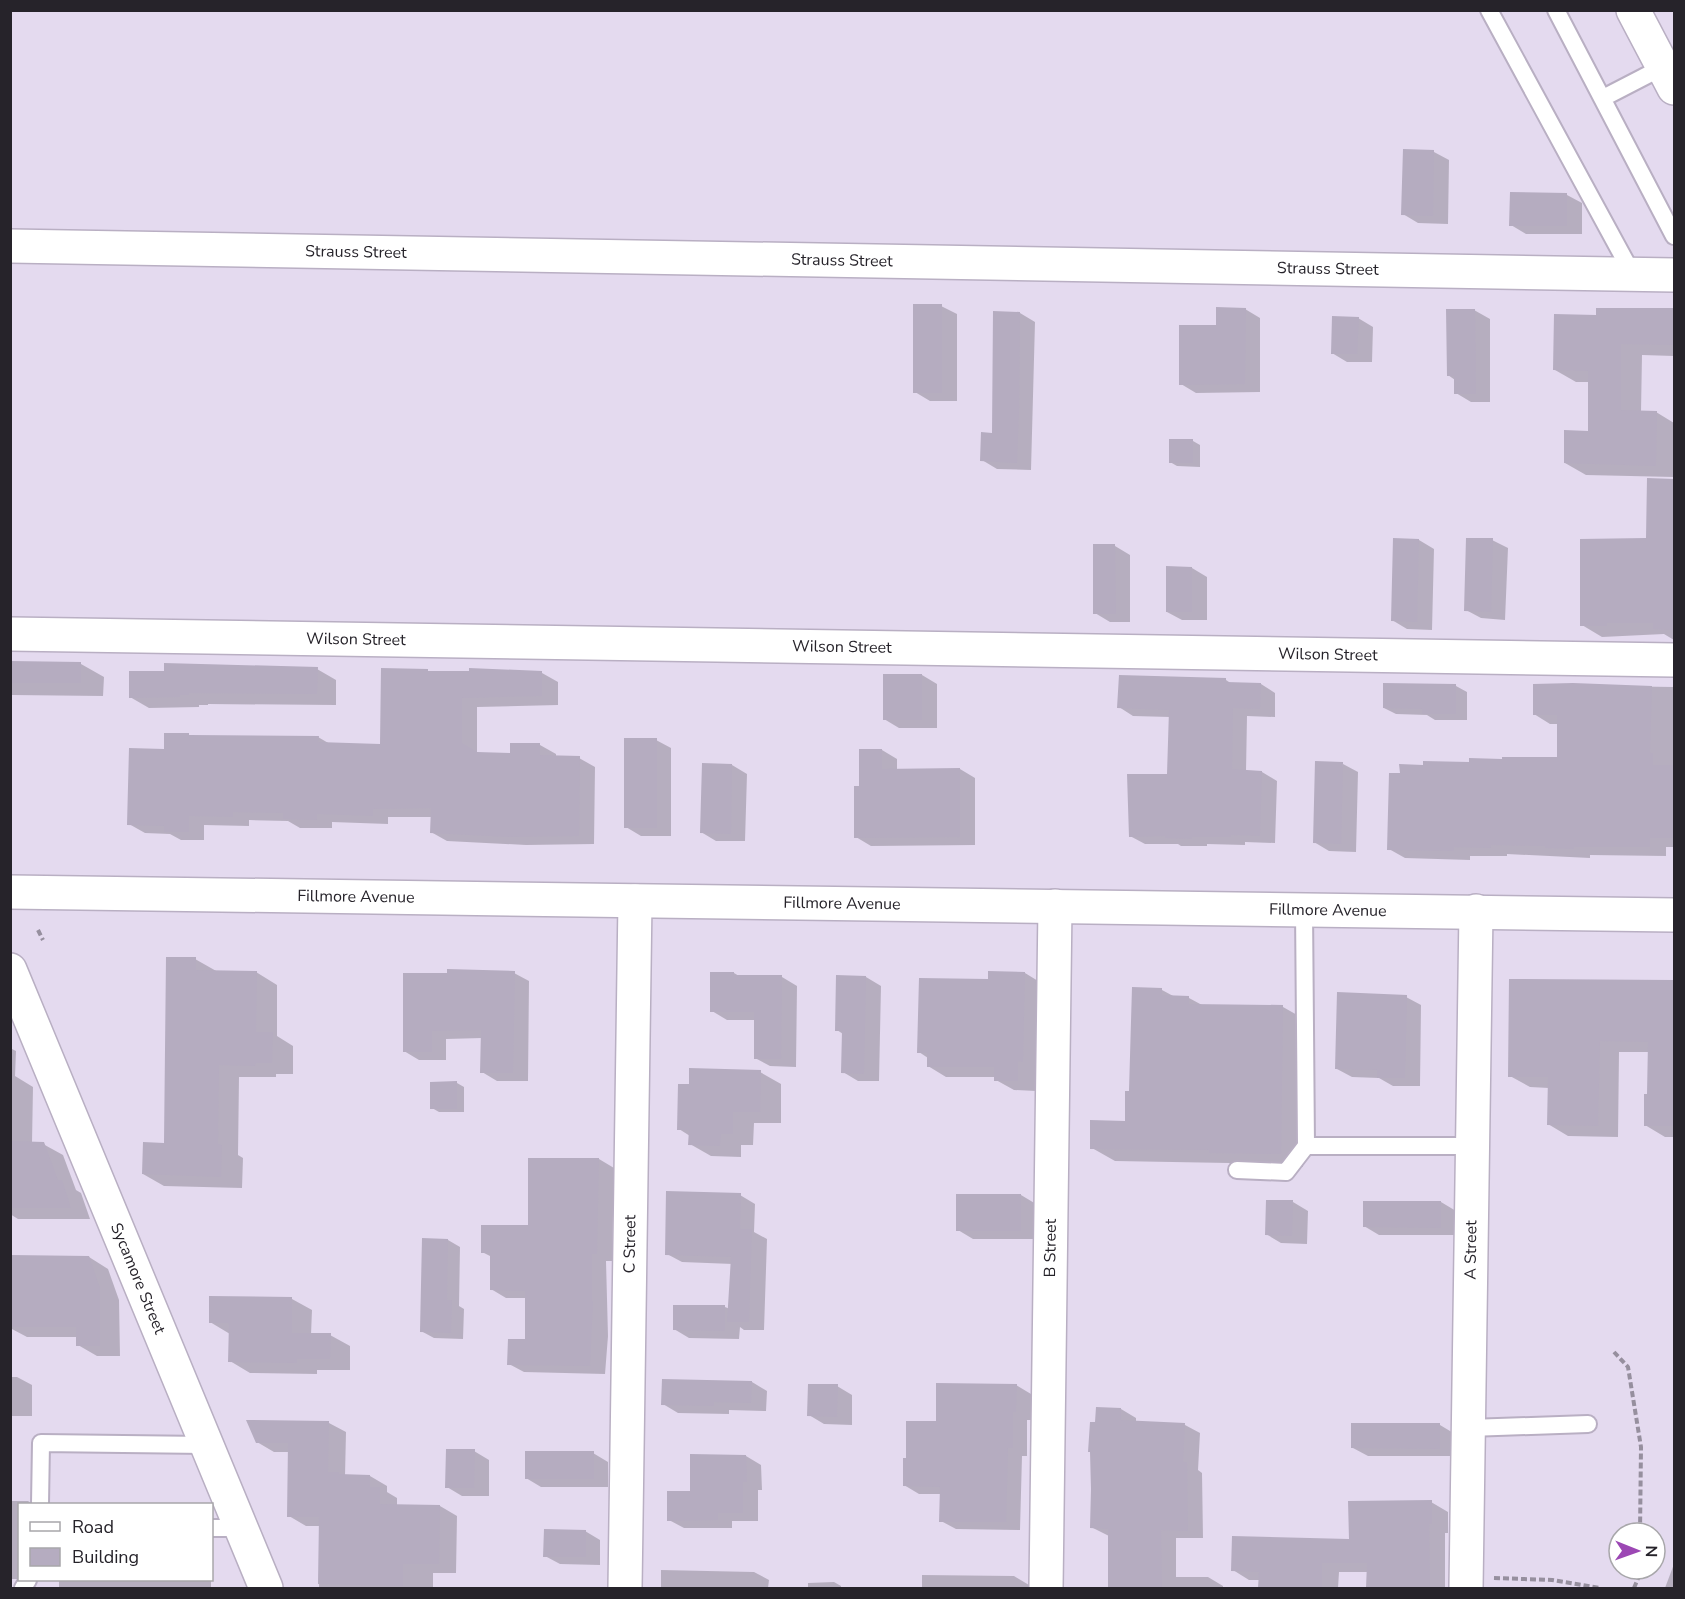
<svg xmlns="http://www.w3.org/2000/svg" width="1685" height="1599" font-family="'Nunito Sans',sans-serif">
	<style>
		.shadow { fill: #0003 }
		.building { fill: #b5acc0 }
		.lines { fill: none; stroke-linecap: round; stroke-linejoin: round }
		.lane-casing { stroke: #b9afc3; stroke-width: 20 }
		.street-casing { stroke: #b9afc3; stroke-width: 36 }
		.secondary-casing { stroke: #b9afc3; stroke-width: 36 }
		.path { stroke: #968f9e; stroke-width: 4; stroke-dasharray: 6 3; stroke-linecap: butt }
		.lane { stroke: #fff; stroke-width: 16 }
		.street { stroke: #fff; stroke-width: 33 }
		.secondary { stroke: #fff; stroke-width: 33 }
		.labels { text-anchor: middle; dominant-baseline: central; stroke-width: 4.5; stroke-linejoin: round; paint-order: stroke }
		.street-label { font-size: 16px; fill: #26232a; stroke: #fff }
	</style>
	<rect width="100%" height="100%" fill="#e4daef"/>
	<path class="shadow" d="M1404,151l30,1 15,8 -1,64 -30,-1 -15,-9z
		M1567,195l15,8v31h-56l-15,-9z
		M941,306l16,8v87h-27l-15,-9z
		M1245,309l15,9v74l-64,1 -15,-9 36,-58z
		M1474,310l16,9v83h-19l-15,-9 -1,-13 -7,-5z
		M1598,310h76v46l-32,-1 -1,57h15l18,11v54l-88,-2 -21,-12 24,-31 1,-50h-14l-21,-12 42,-54z
		M1020,313l15,9 -4,148 -34,-1 -15,-9 11,-26z
		M1358,318l15,9 -1,35h-25l-15,-9z
		M1193,441l7,4v22l-23,-1 -7,-4z
		M1648,480h26v160l-10,-6 -62,3 -20,-12 66,-85z
		M1394,540h25l15,9 -2,81 -25,-1 -15,-9z
		M1492,540l16,8 -3,72 -24,-2 -15,-8z
		M1115,546l15,9v67h-20l-15,-9z
		M1192,568l15,9v43h-25l-15,-8z
		M10,663l71,1 23,13 -1,19 -91,-1v7h-2z
		M317,669l19,11v25l-128,-1v1h-9v2l-50,1 -19,-11z
		M470,673h72l16,9v23l-81,2v46l35,1 28,-9 16,9v3l23,1 16,9 -1,77 -68,1 -79,-4 -16,-9 1,-15h-44v7l-56,-2v6h-32l-12,-7 -39,-1v6l-45,-1v15h-23l-11,-6 -25,-1 -16,-9 36,-74 27,-13h126l12,7 52,1z
		M922,675l15,9v44h-38l-15,-9z
		M1226,680l6,4h29l14,9v24l-28,-1 -1,56h16l15,9 -2,62 -30,-1v3l-38,-1v2h-26l-3,-2h-33l-15,-8 39,-61 1,-58 -37,-1 -14,-9z
		M1534,685l140,2v160h-8v9l-76,-1v3l-83,-4v2h-37v4l-65,-2 -16,-9 12,-75 70,-11 87,-4 1,-35h-9l-16,-10z
		M1456,686l11,6v28h-32l-8,-5 -31,-1 -12,-6z
		M656,740l15,8v88h-30l-15,-9z
		M882,750l15,9v12l63,-2 15,9v67l-104,1 -15,-9 5,-49z
		M1343,764l15,8 -2,80 -27,-1 -15,-9z
		M732,765l15,9 -2,67h-29l-15,-9z
		M195,959l23,13h38l21,13v51l16,10v28h-17v3h-37l-1,78 5,3 -1,30 -78,-2 -21,-12 22,-30z
		M514,973l15,8 -1,100h-31l-15,-9v-34l-36,1v21h-27l-15,-9v-77z
		M734,973l5,3 43,1 15,9 -1,81 -26,-1 -15,-8 1,-38h-29l-15,-9z
		M1025,973l18,11 -2,87h-5v20l-22,-1 -18,-10v-3h-50l-18,-11v-8l-9,-6 70,-72z
		M866,977l15,9 -2,95h-21l-15,-9v-38l-6,-4z
		M1511,981h163v156h-9l-20,-12 4,-29v-44h-30l-1,85 -50,-1 -20,-12 1,-36 -19,-1 -20,-11z
		M1162,990l13,7 14,1 13,7 81,2 23,13 -3,147 -69,-1 -5,-3 -114,-2 -23,-13 34,-26 5,-29z
		M1406,997l15,8 -1,81h-27l-14,-8 -27,-1 -15,-8z
		M10,1048l6,3 -1,25 18,11 -1,56 11,1 20,11 13,35 5,3 9,26h-72l-8,-5z
		M760,1072l21,12v39h-27l-1,22h-12v12l-30,-1 -21,-12v-8l-11,-7 12,-44z
		M457,1083l7,4v25h-25l-7,-4z
		M599,1159l15,9 -2,93h-6l2,75 -3,38 -81,-2 -15,-8 17,-24v-42h-20l-15,-9 1,-32 -10,-5 48,-25z
		M740,1195l15,9 -1,28 13,7 -3,91h-20l-4,-3 -1,12 -50,-1 -15,-9 51,-22 5,2 3,-45 -51,-2 -15,-8z
		M1021,1195l15,9 -1,35h-62l-15,-9z
		M1293,1202l15,9 -1,33 -26,-1 -15,-9z
		M1441,1202l15,9v24h-77l-15,-9z
		M424,1240h24l12,7 -1,59 5,3 -1,30 -29,-1 -13,-7z
		M10,1256l79,1 19,12 11,31 1,56h-23l-19,-11v-8h-51l-17,-9z
		M292,1299l20,11 -1,25h19l20,11v24h-33v4l-67,-1 -20,-12v-27l-20,-12z
		M10,1377h7l15,8v31h-21l-1,2z
		M752,1382l15,9 -1,20 -37,-1v4l-51,-1 -15,-9z
		M1016,1385l15,9v26h-4v36h-5l-2,74 -64,-1 -15,-8v-27h-22l-15,-9 34,-62z
		M837,1386l15,9v30l-28,-1 -15,-9z
		M1121,1409l15,9v5l49,2 15,8 -2,37 4,3 1,65h-27v39h32l15,9v2h-115l1,-52 -18,-9 6,-103z
		M329,1423l17,9 -1,44h25l17,10v6l10,6v8h43l17,10 -1,57h-23v15h-114l1,-62h-14l-17,-10v-64h-15l-17,-10z
		M1440,1425l15,9v22h-87l-15,-8z
		M474,1451l15,9v36h-27l-15,-9z
		M593,1453l15,9v25h-67l-15,-9z
		M746,1456l15,9 1,25h-4v31h-26v7h-48l-15,-8 23,-28z
		M10,1501h18l5,3h-13v75h-10z
		M1431,1502l17,10v21h-3v55h-77v-16h-29l-1,16h-78v-8h-11l-16,-10 117,-29z
		M585,1531l15,9v25l-40,-1 -15,-8z
		M1674,1564v24h-9z
		M661,1570l93,2 15,8 -1,8h-107z
		M922,1575l92,1 15,9v3h-107z
		M59,1580h152v8h-152z
		M834,1582l7,4v2h-33v-5z"/>
	<path class="building" d="M1403,149l31,1 -1,66 -32,-1z
		M1510,192l57,1v33h-58z
		M913,304h29v89h-29z
		M1216,307l30,1 -1,76 -66,1v-60h37z
		M1596,308h78v37l-53,-1v66l36,1 -1,55 -92,-3v-33l24,1v-60l-35,-1 1,-56 42,1z
		M1446,309h29l1,85h-22v-18h-7z
		M993,311l27,1 -1,98 -2,53 -37,-2 1,-29 11,1z
		M1332,316l27,1 -2,37h-26z
		M1169,439h24v24h-24z
		M1647,478l27,1v151l-21,-1v-6h-46v3h-27v-87l66,-1z
		M1393,538l26,1 -2,83 -26,-1z
		M1466,538h27l-2,74 -27,-1z
		M1093,544h22l1,70h-23z
		M1166,566l26,1v45h-26z
		M10,661l71,1v21h-71z
		M164,663l154,4 -1,27 -128,-1v2h-9v2l-51,1v-27h35z
		M381,668l47,1v2h41v-3l73,3v25l-80,2v45l15,9 33,1v-10h30v12l40,1 -1,80 -70,1 -79,-4 1,-25 -58,1v7l-56,-2v6l-34,-1v-6l-50,-1v5l-44,-1v16h-25v-6l-37,-1 2,-77 35,1v-16h25v2l130,1 -1,6 62,2z
		M883,674h39v46h-39z
		M1119,675l107,3v4l35,1 -1,26 -27,-1 -1,61 30,2 -2,65 -29,-1v2h-39v2l-27,-1v-2l-36,1 -2,-63h40l2,-64 -52,-2z
		M1383,683l73,1v30h-34v-5l-39,-1z
		M1573,683l79,3 -2,67h3v12h21v73h-24v9h-76v2l-29,-1v-2l-54,-1v3l-37,-1v4l-67,-1 2,-77h11l-1,-9 24,1v-4l46,1v-4l33,1v-2h55v-42h-24v-31z
		M624,738h33v90h-33z
		M859,749h23v20l78,-1v69l-106,1v-52h5z
		M1315,761l28,1 -2,82 -28,-1z
		M702,763l30,1 -1,70 -31,-1z
		M166,957h30v13l61,1 -1,61h17l-1,31h-16l-1,3 -36,-1 -1,79 4,1 -1,32 -79,-3 1,-32 21,1z
		M447,969l68,2 -2,102h-33l1,-43 -49,1v21h-29v-79h44z
		M988,971l37,1 -2,90 -5,-1v20h-24v-14h-67v-14h-10l2,-75 69,1z
		M710,972h24v3h48l-1,84h-27v-47h-44z
		M836,975l30,1 -2,98 -23,-1 1,-42h-7z
		M1509,979l165,1v146h-30v-32h3l1,-52 -48,-1 -2,85 -51,-1 1,-48h-40z
		M1132,987l30,1v7l27,1v8l94,1 -2,149 -72,-1v-3l-119,-1v-29l35,1v-30h4z
		M1337,992l70,3 -2,83h-28v-8l-42,-1z
		M689,1068l72,2 -1,42h-27v22h-12l-1,12 -32,-1 1,-15h-12l1,-46h11z
		M457,1081v28h-27v-27z
		M10,1141l34,1 14,38h4l9,28h-61z
		M528,1158h71l-2,96h-5v47h1l-3,65 -83,-1 1,-26h17v-48l-35,-1v-37h-9v-28h47z
		M666,1191l75,2 -1,36h12l-3,93h-22l4,-65 -66,-2z
		M956,1194h65v37h-65z
		M1266,1200h27l-1,36 -27,-1z
		M1363,1201h78v27l-78,-1z
		M422,1238l26,1 -1,61h5l-1,33 -31,-1z
		M10,1255l79,1 11,32v58h-24v-19h-66z
		M209,1296l83,1v36h39l-1,26h-33v4l-69,-1 1,-39h-20z
		M673,1305h52v26l-52,-1z
		M662,1379l90,2 -1,22 -37,-1v4l-53,-1z
		M936,1383l81,1 -1,28h-3v36h-5l-2,74h-67l1,-35 -37,-1v-28h3v-37h30z
		M808,1384h30l-1,33 -30,-1z
		M1096,1407l25,1v12l64,3 -2,39h4l1,69 -27,-1 1,58h-54v-59l-18,-1 1,-39 -1,-37h-2l2,-30h5z
		M246,1420l83,1 -1,51h11v2l31,1v12h10v17l60,1 -1,59h-36v22l-85,-2 1,-67h-32l1,-74h-32z
		M1351,1423h89v26l-89,-1z
		M446,1449h29l-1,39h-29z
		M525,1451h69v28h-69z
		M690,1454l56,1 1,27h-4v31h-25v7l-51,1v-30h23z
		M1432,1500v24h-3l1,64h-64l1,-25h-45v25h-64l1,-16 -28,-1 1,-35 117,3 -1,-38z
		M544,1529l42,1v27h-43z"/>
	<g class="lines">
		<defs>
			<path id="lane" d="M1489,10l144,265
				M1556,10l118,226
				M1603,98l60,-31
				M1304,909l2,237
				M1237,1170l49,2 20,-26h167
				M1469,1428l119,-4
				M40,1504l1,-61 165,2
				M212,1528h29
				M23,1588l5,-8"/>
			<g id="street">
				<path id="s1" d="M10,246l1664,29"/>
				<path id="s2" d="M10,634l1664,26"/>
				<path id="s3" d="M625,1588l10,-687"/>
				<path id="s4" d="M1046,1588l9,-682"/>
				<path id="s5" d="M1466,1588l10,-677"/>
			</g>
			<g id="secondary">
				<path d="M1633,10l41,78"/>
				<path id="s6" d="M10,892l1664,23"/>
				<path id="s7" d="M10,970l256,618"/>
			</g>
		</defs>
		<use href="#lane" class="lane-casing"/>
		<use href="#street" class="street-casing"/>
		<use href="#secondary" class="secondary-casing"/>
		<path class="path" d="M38,930l5,10
			M1614,1352l14,15 13,80 -1,86
			M1494,1578l58,2 48,8
			M1634,1588l5,-12v-7"/>
		<use href="#lane" class="lane"/>
		<use href="#street" class="street"/>
		<use href="#secondary" class="secondary"/>
	</g>
	<g class="labels">
		<g class="street-label">
			<text stroke="none"><textPath href="#s1" startOffset="346">Strauss Street</textPath></text>
			<text stroke="none"><textPath href="#s1" startOffset="832">Strauss Street</textPath></text>
			<text stroke="none"><textPath href="#s1" startOffset="1318">Strauss Street</textPath></text>
			<text stroke="none"><textPath href="#s2" startOffset="346">Wilson Street</textPath></text>
			<text stroke="none"><textPath href="#s2" startOffset="832">Wilson Street</textPath></text>
			<text stroke="none"><textPath href="#s2" startOffset="1318">Wilson Street</textPath></text>
			<text stroke="none"><textPath href="#s6" startOffset="346">Fillmore Avenue</textPath></text>
			<text stroke="none"><textPath href="#s6" startOffset="832">Fillmore Avenue</textPath></text>
			<text stroke="none"><textPath href="#s6" startOffset="1318">Fillmore Avenue</textPath></text>
			<text stroke="none"><textPath href="#s3" startOffset="344">C Street</textPath></text>
			<text stroke="none"><textPath href="#s4" startOffset="340">B Street</textPath></text>
			<text stroke="none"><textPath href="#s5" startOffset="338">A Street</textPath></text>
			<text stroke="none"><textPath href="#s7" startOffset="334">Sycamore Street</textPath></text>
		</g>
	</g>
	<rect width="1685" height="1599" fill="none" stroke="#26232a" stroke-width="24"/>
	<rect x="18" y="1503" width="195" height="78" fill="#ffffff" stroke="#a8a7aa" stroke-width="1.5"/>
	<rect x="30" y="1522" width="30" height="9" fill="#ffffff" stroke="#a8a7aa" stroke-width="1.5"/>
	<text x="72" y="1533" font-size="18" fill="#26232a">Road</text>
	<rect x="30" y="1548" width="30" height="18" fill="#b5acc0" stroke="#a8a7aa" stroke-width="1.5"/>
	<text x="72" y="1563" font-size="18" fill="#26232a">Building</text>
	<g transform="translate(1637 1551) rotate(91)"><circle r="28" fill="#ffffff" stroke="#a8a7aa" stroke-width="1.5"/>
	<path d="M0-4.5L10 22L0 15L-10 22Z" fill="#9c47b4"/>
	<text y="-9" font-size="16" font-weight="bold" text-anchor="middle" fill="#26232a">N</text>
	</g>
</svg>
